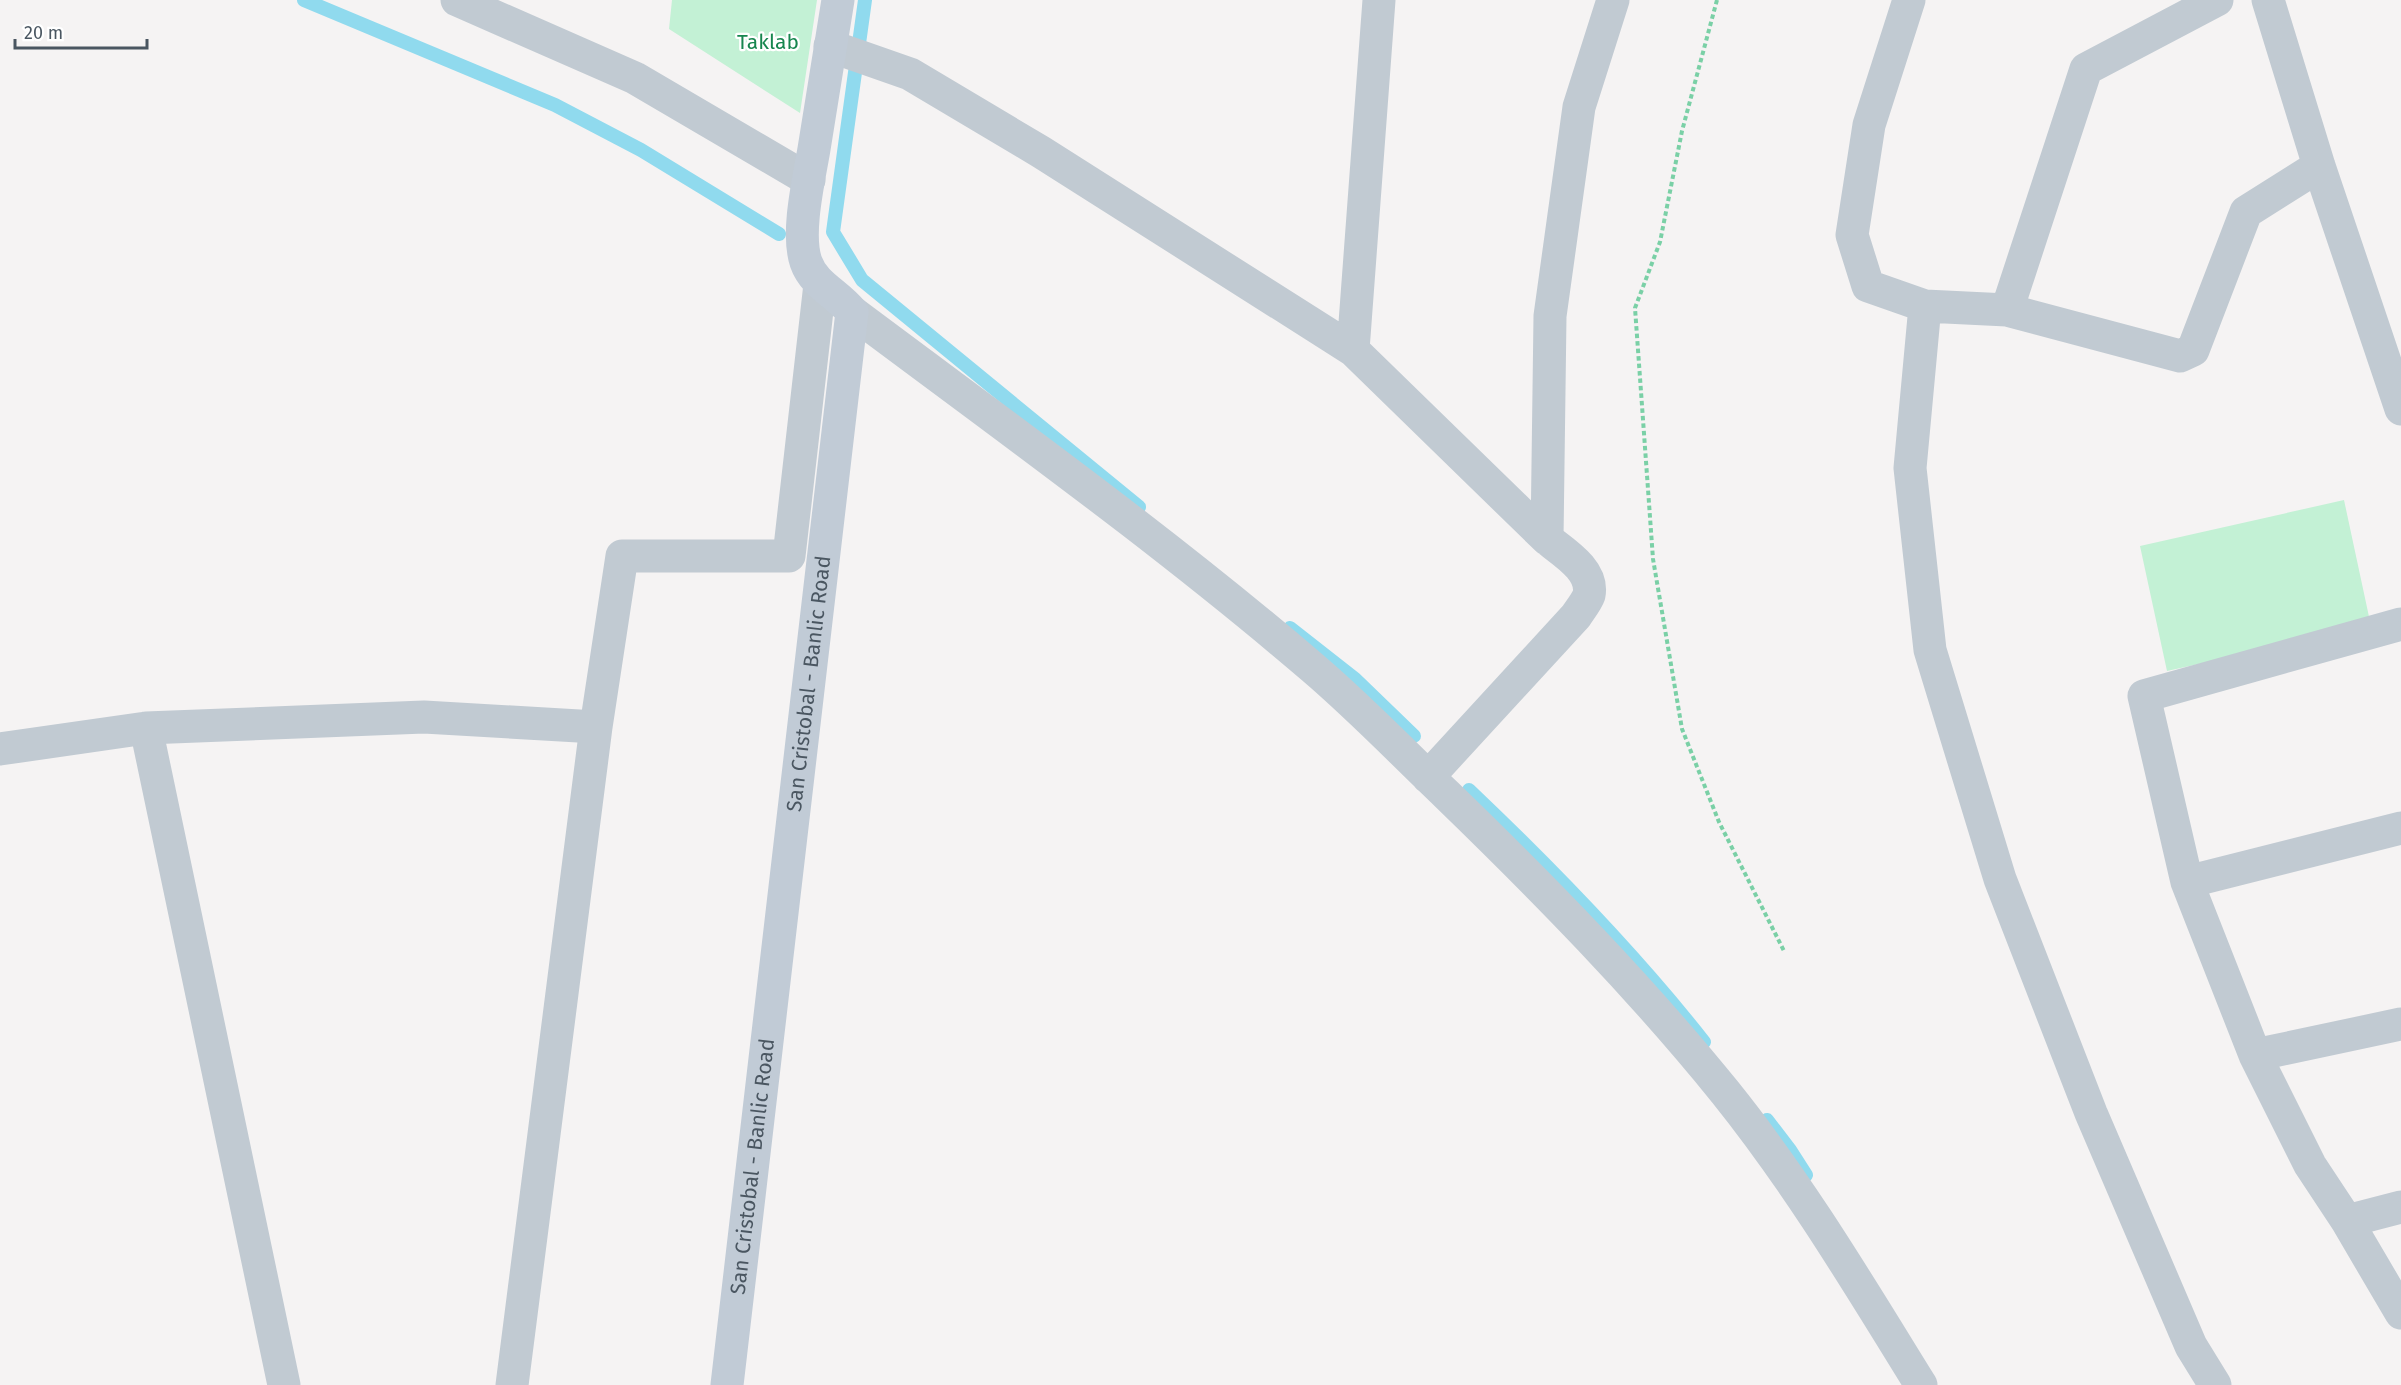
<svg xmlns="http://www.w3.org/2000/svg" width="2401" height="1385" font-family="'Fira Sans',sans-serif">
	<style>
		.green { fill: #c3f1d5 }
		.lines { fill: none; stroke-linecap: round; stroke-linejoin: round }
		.stream { stroke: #90daee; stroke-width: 14 }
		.path { stroke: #7ad0a6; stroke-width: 4; stroke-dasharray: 4.5 3; stroke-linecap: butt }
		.street { stroke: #c1cad2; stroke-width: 33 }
		.secondary { stroke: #c1cbd6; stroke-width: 33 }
		.labels { text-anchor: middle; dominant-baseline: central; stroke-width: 4.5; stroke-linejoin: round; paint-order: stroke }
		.park-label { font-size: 21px; fill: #17864f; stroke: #fff }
		.street-label { font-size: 21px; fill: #4a5661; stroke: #fff }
	</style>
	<rect width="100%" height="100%" fill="#f5f3f3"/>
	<path class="green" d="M672,0h145l-17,113 -131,-84z
		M2344,500l27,126 -204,45 -27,-125z"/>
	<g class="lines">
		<path class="stream" d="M304,0l251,105 86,45 138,84
			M865,0l-32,232 29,48 277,227
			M1290,628l65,51 59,57
			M1469,790c83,79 164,162 235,252
			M1767,1120l23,30 16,25"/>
		<path class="path" d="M1717,0l-35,131 -22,111 -25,66 18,251 29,170 37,93 65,129"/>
		<path class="street" d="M457,0l178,78 174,102
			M1909,0l-40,125 -17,110 16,51 57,20 82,4 173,46 13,-6 53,-138 73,-46
			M2268,0l51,166 82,243
			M830,46l80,28 131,78 312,198 194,189c16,13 47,31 42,56 -2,6 -9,15 -13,21l-148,161
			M1925,306l-15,162 20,182 70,229 91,234 100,233 24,39
			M2007,310l79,-241 131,-69
			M852,312c155,116 314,230 461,356 47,40 90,85 134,127 97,94 193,192 278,297 74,92 134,193 196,293
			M1353,350l26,-350
			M1547,539l3,-223 29,-209 34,-107
			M2401,624l-257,72 43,186 68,173 55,110 37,56 54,92
			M146,728l138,657
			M0,749l146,-21 278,-11 172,10
			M2187,882l214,-54
			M2255,1055l146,-31
			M2347,1221l54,-14
			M512,1385l84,-658 26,-171h167l31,-272"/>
		<path class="secondary" id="s1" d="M727,1385l125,-1073c-14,-18 -38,-27 -46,-50 -10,-29 3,-83 8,-113 8,-50 16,-99 24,-149"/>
	</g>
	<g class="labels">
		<g class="park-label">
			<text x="768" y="42">Taklab</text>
		</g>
		<g class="street-label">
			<text stroke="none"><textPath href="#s1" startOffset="706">San Cristobal - Banlic Road</textPath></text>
			<text stroke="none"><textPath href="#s1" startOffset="220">San Cristobal - Banlic Road</textPath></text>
		</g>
	</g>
	<path d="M15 39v9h132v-9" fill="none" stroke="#4a5661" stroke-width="3"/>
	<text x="24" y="39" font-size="18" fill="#4a5661" stroke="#ffffff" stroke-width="4.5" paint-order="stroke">20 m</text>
</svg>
